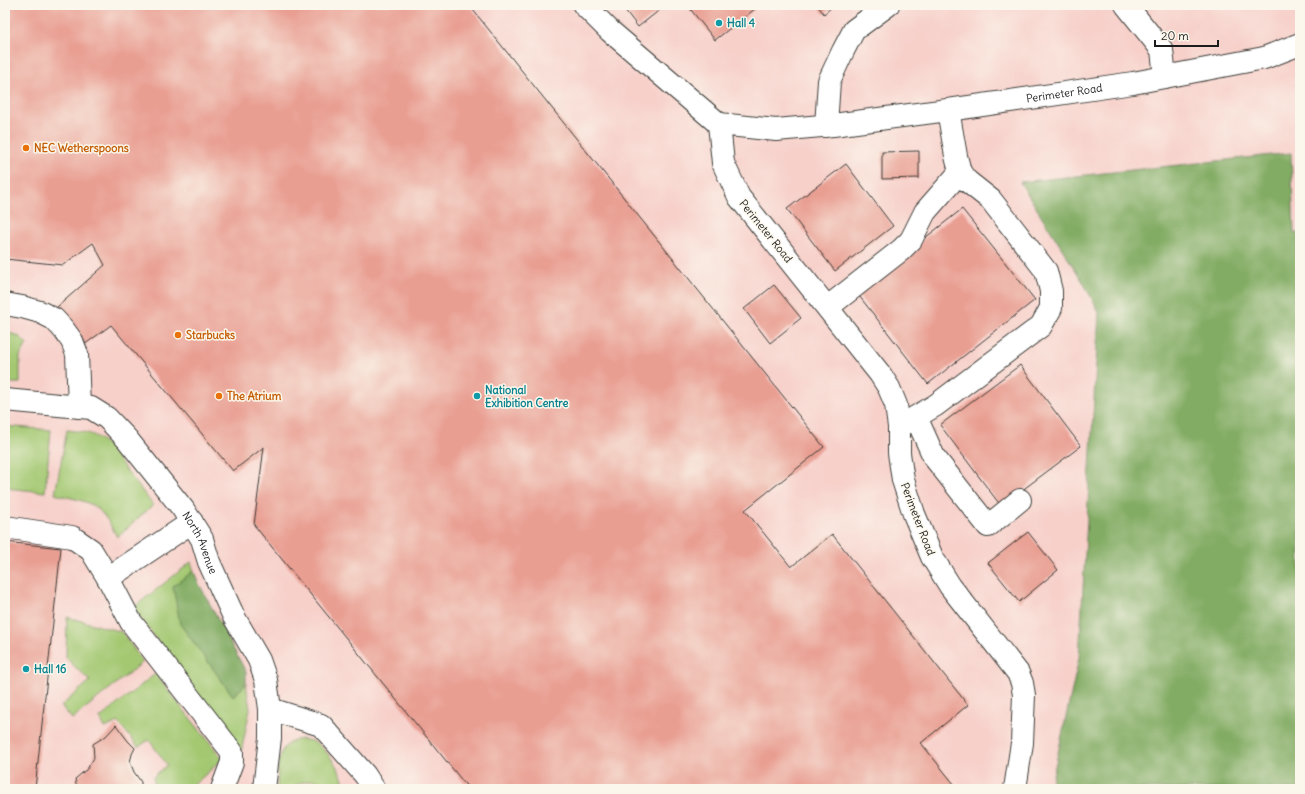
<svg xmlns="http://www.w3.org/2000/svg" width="1305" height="794" font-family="Delius,sans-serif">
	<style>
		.built { fill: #f7d0ca }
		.green { fill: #a3c871; stroke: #607246 }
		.forest { fill: #82ac63; stroke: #4f6440 }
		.building { fill: #e99e92 }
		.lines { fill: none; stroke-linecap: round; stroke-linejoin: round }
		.minor-casing { stroke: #3c3b37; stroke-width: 24 }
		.minor { stroke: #fff; stroke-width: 22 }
		.culture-dot { fill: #0f9aa8; stroke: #fbf7ec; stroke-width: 1.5 }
		.food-dot { fill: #e8710a; stroke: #fbf7ec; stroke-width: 1.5 }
		.labels { text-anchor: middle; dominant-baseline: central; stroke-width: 3; stroke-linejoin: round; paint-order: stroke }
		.culture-label { font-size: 11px; font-weight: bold; fill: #0d838f; stroke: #fbf7ec; text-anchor: start }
		.street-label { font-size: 11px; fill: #1c1c1c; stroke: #fbf7ec }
		.food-label { font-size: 11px; font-weight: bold; fill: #c56008; stroke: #fbf7ec; text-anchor: start }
	</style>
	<rect width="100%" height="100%" fill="#fbf7ec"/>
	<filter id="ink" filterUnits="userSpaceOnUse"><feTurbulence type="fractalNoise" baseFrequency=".025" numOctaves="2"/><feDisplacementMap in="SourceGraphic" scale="8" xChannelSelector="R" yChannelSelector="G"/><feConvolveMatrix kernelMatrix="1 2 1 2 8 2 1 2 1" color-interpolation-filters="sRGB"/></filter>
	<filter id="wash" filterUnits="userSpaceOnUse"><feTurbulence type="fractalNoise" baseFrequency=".012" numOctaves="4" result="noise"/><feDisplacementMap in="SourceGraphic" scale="16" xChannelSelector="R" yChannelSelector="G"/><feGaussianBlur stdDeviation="0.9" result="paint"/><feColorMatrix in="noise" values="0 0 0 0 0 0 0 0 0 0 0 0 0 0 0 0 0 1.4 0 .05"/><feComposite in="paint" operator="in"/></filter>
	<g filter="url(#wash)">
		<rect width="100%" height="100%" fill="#f0e9cf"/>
		<path class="built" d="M5,5h1295v228l-6,1 -3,-80 -208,128 16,30 -20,346 -29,131h-1045z"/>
		<path class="green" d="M5,331l15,6 7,7 -7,12v27h-15z
			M5,426l46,4 -6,62 -40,-4z
			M67,430c17,2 27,2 40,15l46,60 -36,32c-5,-9 -10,-19 -18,-27 -10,-10 -30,-12 -44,-16z
			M191,562l3,9 -21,16 60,109 13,-12 4,25 -9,44 -108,-145z
			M67,617l55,15 21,30 -71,57 -11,-13 29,-25 -24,-23z
			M155,674l68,85 -34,30 -34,-3 -2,-9 14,-12 -18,-25 -11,7 -20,-25 -13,6 -5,-10z
			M301,739c4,1 9,1 13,3 14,7 29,32 32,47h-14l-7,-6 -12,-3 -13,3 -10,6h-13c1,-15 -1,-37 12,-46 3,-3 9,-3 12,-4z"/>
		<path class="forest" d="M1291,153l3,80h6v556h-250l29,-131 20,-346 -16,-30 -63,-100z
			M194,571l3,9 49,92v12l-13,12 -53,-72 -7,-38z"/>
		<g id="blocks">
			<path class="building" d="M5,5h464l355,442 -79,63 46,57 41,-33 136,171 -47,38 37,46h-489l-215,-264 10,-78 -31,24 -122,-146 -27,20 -28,-37 49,-43 -12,-22 -30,22 -58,-6z
				M621,5h45l-28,22z
				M687,5h73l-45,35z
				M817,5h17l-10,9z
				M919,151v27l-37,1v-27z
				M846,164l47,62 -58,45 -48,-62z
				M962,209l73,91 -107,84 -72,-92z
				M774,285l27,33 -31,25 -26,-34z
				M1020,365l61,81 -80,60 -61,-81z
				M1028,532l30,38 -39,32 -31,-39z
				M5,542l56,6 -26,241h-30z
				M116,725l12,16 7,7 -3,6 -2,8 4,10 7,10v7h-64l-2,-10 12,-10 7,-11 -1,-14 13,-8z"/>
		</g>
	</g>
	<g filter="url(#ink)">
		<use href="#blocks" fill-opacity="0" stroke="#3c3b37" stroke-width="1"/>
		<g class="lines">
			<defs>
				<g id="minor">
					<path d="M584,5l26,26 109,93"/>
					<path d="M1126,5l36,45 3,27"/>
					<path d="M826,126l3,-45 14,-30 11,-21 34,-25"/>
					<path d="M5,304l17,3 18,5 14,7 10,11 8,11 5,13 2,53"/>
					<path d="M828,307l73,-57 10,-10 14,-28 35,-40"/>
					<path id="s1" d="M5,400l86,8 16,10 20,21 56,70 19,30 7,23 25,55 25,43 7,20 4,29v29l-6,51"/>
					<path d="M916,417l18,40 54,69 32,-26"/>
					<path d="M899,427l37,-22 105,-79 10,-18v-17l-5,-20 -55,-71 -24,-19 -7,-9 -4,-16 -8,-46"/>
					<path d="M5,527l67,10 19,13 17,28 23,44 101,130v10l-10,27"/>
					<path d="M108,578l84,-56"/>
					<path d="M270,709l51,16 44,50 9,14"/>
					<path id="s2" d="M1015,789l7,-46 2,-48 -2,-12 -4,-10 -68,-87 -18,-29 -18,-43 -11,-34 -4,-27v-26l-3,-22 -7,-17 -9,-14 -141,-177 -16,-34 -4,-39 57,6 57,-5 115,-15 185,-27 131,-25 36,-14"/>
				</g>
			</defs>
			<use href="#minor" class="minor-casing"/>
			<use href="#minor" class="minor"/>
		</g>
	</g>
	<g class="culture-dot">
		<circle cx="719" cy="23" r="4"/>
		<circle cx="477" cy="396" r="4"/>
		<circle cx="26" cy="669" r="4"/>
	</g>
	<g class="food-dot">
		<circle cx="26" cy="148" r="4"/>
		<circle cx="178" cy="335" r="4"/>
		<circle cx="219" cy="396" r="4"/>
	</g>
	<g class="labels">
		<g class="culture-label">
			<text x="727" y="23">Hall 4</text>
			<text x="485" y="390">National<tspan x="485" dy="13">Exhibition Centre</tspan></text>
			<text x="34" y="669">Hall 16</text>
		</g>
		<g class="street-label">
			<text stroke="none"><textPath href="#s2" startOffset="1106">Perimeter Road</textPath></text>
			<text transform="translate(766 231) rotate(51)">Perimeter Road</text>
			<text transform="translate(918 519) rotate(69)">Perimeter Road</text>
			<text stroke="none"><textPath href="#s1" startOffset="262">North Avenue</textPath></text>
		</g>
		<g class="food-label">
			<text x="34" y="148">NEC Wetherspoons</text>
			<text x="186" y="335">Starbucks</text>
			<text x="227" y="396">The Atrium</text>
		</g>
	</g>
	<rect width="1305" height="794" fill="none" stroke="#fbf7ec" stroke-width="20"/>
	<path d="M1155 40v6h63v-6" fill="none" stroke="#1c1c1c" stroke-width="2"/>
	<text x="1161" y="40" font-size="12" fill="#1c1c1c" stroke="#fbf7ec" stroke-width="3" paint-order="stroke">20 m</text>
</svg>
